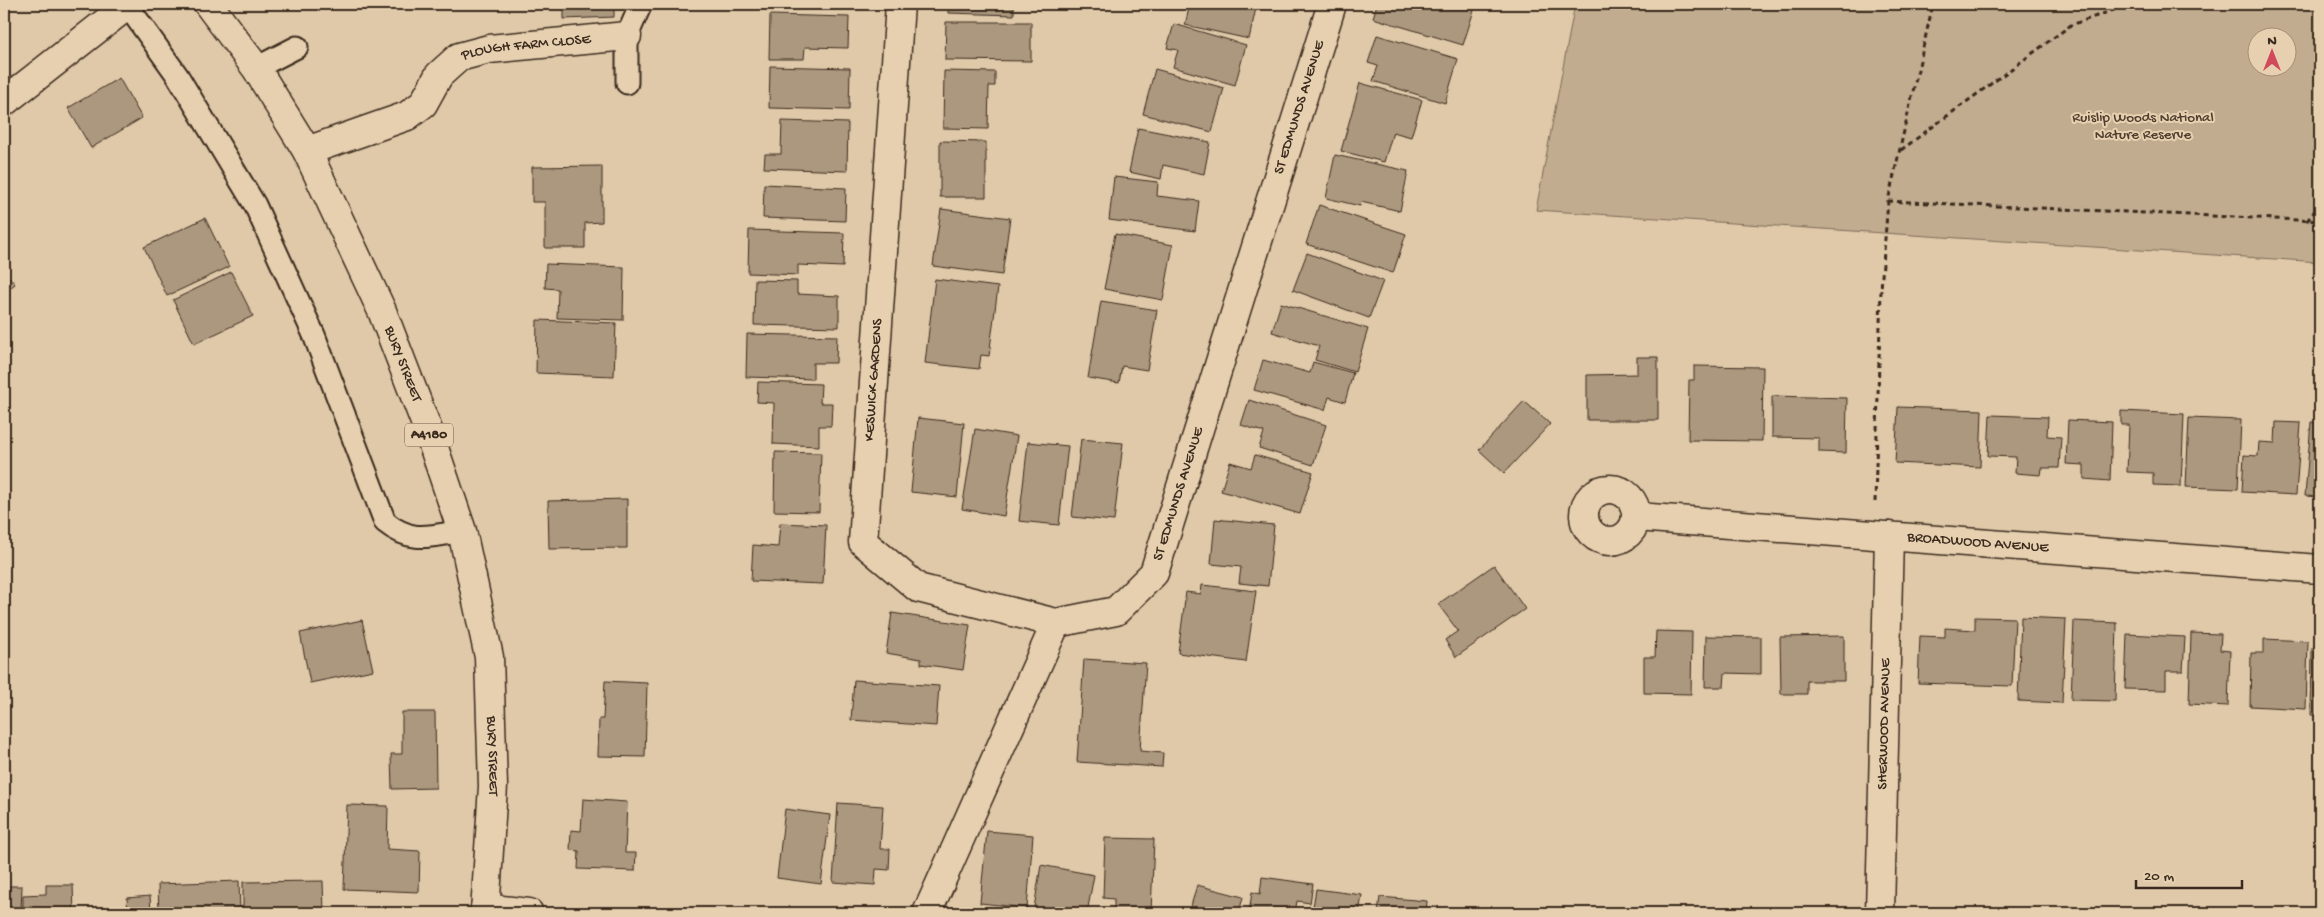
<svg xmlns="http://www.w3.org/2000/svg" width="2324" height="917" font-family="'Gochi Hand',sans-serif">
	<style>
		.green { fill: #c1ac90; stroke: #7e6b57; fill-rule: evenodd }
		.building { fill: #ac987e; stroke: #3b2a1e }
		.lines { fill: none; stroke-linecap: round; stroke-linejoin: round }
		.lane-casing { stroke: #3b2a1e; stroke-width: 25 }
		.street-casing { stroke: #3b2a1e; stroke-width: 31 }
		.primary-casing { stroke: #3b2a1e; stroke-width: 31 }
		.path { stroke: #3b2a1e; stroke-width: 3; stroke-dasharray: 5 4; stroke-linecap: butt }
		.lane { stroke: #e6d0af; stroke-width: 21 }
		.street { stroke: #e6d0af; stroke-width: 28 }
		.primary { stroke: #e6d0af; stroke-width: 28 }
		.labels { text-anchor: middle; dominant-baseline: central; stroke-width: 4; stroke-linejoin: round; paint-order: stroke }
		.shield { fill: #e6d0af; stroke: #6e5c4a; stroke-width: 1 }
		.shield-label { font-size: 14px; font-weight: bold; fill: #3b2a1e }
		.street-label { font-size: 15px; fill: #3b2a1e; stroke: #e6d0af }
		.park-label { font-size: 15px; fill: #4f3e2f; stroke: #e6d0af }
	</style>
	<rect width="100%" height="100%" fill="#dfc9a9"/>
	<filter id="ink" filterUnits="userSpaceOnUse"><feTurbulence type="fractalNoise" baseFrequency=".02" numOctaves="2"/><feDisplacementMap in="SourceGraphic" scale="10" xChannelSelector="R" yChannelSelector="G"/><feConvolveMatrix kernelMatrix="1 2 1 2 8 2 1 2 1" color-interpolation-filters="sRGB"/></filter>
	<g filter="url(#ink)">
		<path class="green" d="M1575,4h745v258l-784,-52zM2256,38h30v30h-30z"/>
		<path class="building" d="M564,4h50v13l-50,2z
			M948,4h66v11l-66,-2z
			M1190,4h67l-8,35 -64,-14z
			M1377,4h99l-13,41 -90,-27z
			M770,15l79,2 -1,31 -43,-1 -1,12h-35z
			M946,22h85v39l-86,-1z
			M1174,24l72,21 -11,40 -62,-18 5,-17 -11,-2z
			M1377,35l81,24 -13,44 -72,-22 5,-15 -10,-3z
			M770,66l80,2 -1,42 -80,-2z
			M1155,69l69,19 -12,44 -69,-18z
			M944,71l51,1v14h-6l-1,43 -45,-1z
			M119,78l23,40 -51,30 -23,-40z
			M1360,83l62,17 -11,37 -18,-5 -9,30 -43,-11z
			M782,121l66,2 -1,48 -83,-3 1,-14h16z
			M1138,128l72,14 -6,32 -41,-9 -2,14 -32,-7z
			M940,141l46,1v55h-46z
			M1335,155l73,16 -8,40 -39,-9 -1,4 -34,-8z
			M602,166v56l-17,1v25h-40v-46h-13v-35z
			M1114,177l44,5 -1,14 42,5 -4,30 -86,-11z
			M764,184l82,4 -1,33 -82,-3z
			M1319,205l87,29 -13,39 -87,-29z
			M941,209l69,9 -8,57 -69,-9z
			M205,218l24,49 -62,29 -23,-49z
			M749,230l95,3 -1,34 -45,-2v10l-50,-2z
			M1115,234l58,11 -10,55 -59,-11z
			M1307,253l76,28 -14,37 -76,-28z
			M546,264l78,3 -1,53 -66,-2 1,-29 -13,-1z
			M4,271l11,13 -11,9z
			M231,272l22,44 -59,28 -21,-44z
			M935,279l63,8 -9,69 -8,-1 -2,14 -54,-6z
			M755,280l42,1v13l42,2v31l-85,-2z
			M1101,301l56,9 -10,60 -25,-4 -3,17 -31,-5z
			M1281,303l87,26 -13,43 -40,-12 4,-14 -47,-14z
			M537,320l79,3 -2,53 -78,-3z
			M747,334l90,2 -1,27h-23v16l-67,-2z
			M1637,357h21v63h-71v-45l50,-1z
			M1263,360l47,13 3,-11 40,11 -8,29 -16,-5 -4,13 -71,-20z
			M1694,366l69,1 -1,74 -74,-1 1,-60h5z
			M758,382l63,2 -1,19h12l-1,23h-12v20l-46,-2 1,-41 -17,-1z
			M1772,396l75,2 -1,55 -27,-1v-14l-47,-1z
			M1249,400l77,25 -13,40 -54,-17 5,-16 -23,-7z
			M1524,401l26,23 -46,49 -25,-23z
			M1898,407l84,3 -2,57 -85,-4z
			M2121,411l63,3 -3,72 -28,-1v-12l-26,-1 2,-47h-8z
			M1990,415l58,2 -1,19 14,1 -2,31h-17l-1,7 -26,-2 1,-16 -28,-1z
			M918,418l46,5 -7,74 -46,-5z
			M2189,418l52,2 -3,69 -52,-2z
			M2068,420l44,2 -2,59 -26,-2v-14l-18,-1z
			M2276,422l25,1 -5,72 -54,-3 2,-37 14,1 1,-14 16,1z
			M2311,422l9,1v74l-15,-1z
			M975,429l42,7 -13,80 -42,-7z
			M1081,439l42,4 -9,78 -42,-4z
			M1028,442l40,4 -9,79 -40,-4z
			M775,452l46,1 -2,59 -45,-1z
			M1255,455l58,17 -13,42 -79,-23 9,-29 21,6z
			M627,499v49l-78,1 -1,-48z
			M1215,519l59,6 -6,61 -29,-3 2,-16 -30,-3z
			M780,523l46,2 -3,59 -72,-3 2,-36 25,2z
			M1494,565l31,44 -69,48 -11,-17 13,-9 -20,-27z
			M1202,585l54,6 -10,71 -68,-9 8,-61 15,2z
			M892,613l78,12 -7,45 -42,-6v-5l-35,-6z
			M1975,617l40,1 -3,68 -94,-3 2,-47 25,1v-9l30,2z
			M2021,617l45,2 -4,84 -44,-2z
			M362,620l11,50 -63,13 -10,-50z
			M2074,621l43,2 -2,78 -44,-1z
			M1656,631l36,1 -1,62 -47,-1v-36h11z
			M2191,633l30,1 -1,16 10,1 -2,55 -39,-2z
			M2127,634l58,3 -2,34h-17v19l-41,-1z
			M1706,636l55,1v37l-36,-1 -1,14h-19z
			M1844,636v45h-37v13h-26l-1,-57z
			M2264,639l44,2 -2,68 -56,-3 1,-53h13z
			M2312,648h8v67h-9z
			M1084,659l62,4 -6,88 23,2 -1,14 -85,-5z
			M854,680l85,6 -3,40 -85,-6z
			M605,681l42,2 -2,74 -47,-1 1,-37h4z
			M402,712h33l1,76 -44,1 -1,-35h11z
			M583,799l44,3 -2,51h11l-1,18 -57,-2 1,-18 -9,-1 1,-20 10,1z
			M838,803l45,3 -3,43h10l-1,21 -13,-1 -1,16 -42,-3z
			M347,805l41,1 -1,43 33,2 -1,41 -75,-3z
			M785,809l45,6 -9,69 -44,-6z
			M987,831l46,4 -6,73 -47,-5z
			M1105,838l49,1 -3,74h-37v-14l-11,-1z
			M1041,865l53,10 -7,38h-34v-2l-19,-3z
			M1262,877l51,7 -3,19 -13,-2 -2,12h-46l3,-21 8,2z
			M239,881l1,32h-81l-1,-29z
			M323,881l1,32h-81v-31z
			M46,885h27l1,28h-51v-18l23,-1z
			M1197,885l46,12 -4,16h-50z
			M4,886h18l-1,27h-17z
			M1316,889l46,6 -3,18h-47z
			M150,896l1,17h-23l-1,-15z
			M1380,897l47,4 -1,12h-48z
			M1431,909l46,2v2h-46z"/>
		<g class="lines">
			<defs>
				<path id="lane" d="M127,5l50,70 78,130 59,130 71,187c27,22 45,14 77,9
					M256,68l41,-21
					M627,83v-47l14,-32"/>
				<g id="street">
					<path d="M900,4l-37,538 55,46 138,35"/>
					<path d="M4,102l125,-98"/>
					<path id="s1" d="M307,151l100,-35 16,-12 16,-29 20,-18 30,-8 138,-13"/>
					<circle cx="1610" cy="515" r="26"/>
					<path id="s2" d="M1637,517l683,52"/>
					<path d="M485,908l44,5"/>
					<path id="s3" d="M927,913l129,-290 60,-12 38,-38 178,-569"/>
					<path id="s4" d="M1880,913l9,-377"/>
				</g>
				<g id="primary">
					<path id="s5" d="M208,4l48,64 51,83 75,160 46,119 34,101 27,126 4,129 -8,127"/>
				</g>
			</defs>
			<use href="#lane" class="lane-casing"/>
			<use href="#street" class="street-casing"/>
			<use href="#primary" class="primary-casing"/>
			<path class="path" d="M1901,150l170,-125 60,-21
				M1888,201l432,20
				M2307,221l13,-17
				M1875,502l6,-213 7,-88 45,-197"/>
			<use href="#lane" class="lane"/>
			<use href="#street" class="street"/>
			<use href="#primary" class="primary"/>
		</g>
	</g>
	<g class="labels">
		<rect class="shield" x="405" y="423.5" width="48" height="23" rx="4"/>
		<g class="shield-label">
			<text x="429" y="435">A4180</text>
		</g>
		<g class="street-label">
			<text stroke="none"><textPath href="#s1" startOffset="254">PLOUGH FARM CLOSE</textPath></text>
			<text stroke="none"><textPath href="#s3" startOffset="920">ST EDMUNDS AVENUE</textPath></text>
			<text stroke="none"><textPath href="#s5" startOffset="411">BURY STREET</textPath></text>
			<text transform="translate(874 380) rotate(-86)">KESWICK GARDENS</text>
			<text stroke="none"><textPath href="#s3" startOffset="515">ST EDMUNDS AVENUE</textPath></text>
			<text stroke="none"><textPath href="#s2" startOffset="342">BROADWOOD AVENUE</textPath></text>
			<text stroke="none"><textPath href="#s4" startOffset="189">SHERWOOD AVENUE</textPath></text>
			<text stroke="none"><textPath href="#s5" startOffset="816">BURY STREET</textPath></text>
		</g>
		<g class="park-label">
			<text x="2143" y="118">Ruislip Woods National<tspan x="2143" dy="17">Nature Reserve</tspan></text>
		</g>
	</g>
	<rect width="2324" height="917" fill="none" stroke="#e6d0af" stroke-width="20"/>
	<rect x="10" y="10" width="2304" height="897" fill="none" stroke="#3b2a1e" stroke-width="2" filter="url(#ink)"/>
	<g transform="translate(2272 52)"><circle r="24" fill="#e6d0af" stroke="#a28e75"/>
	<path d="M0-4L9 19L0 12L-9 19Z" fill="#d1495b"/>
	<text y="-8" font-size="14" font-weight="bold" text-anchor="middle" fill="#3b2a1e">N</text>
	</g>
	<path d="M2136 880v8h106v-8" fill="none" stroke="#3b2a1e" stroke-width="2.5"/>
	<text x="2144" y="880" font-size="15" fill="#3b2a1e" stroke="#e6d0af" stroke-width="4" paint-order="stroke">20 m</text>
</svg>
